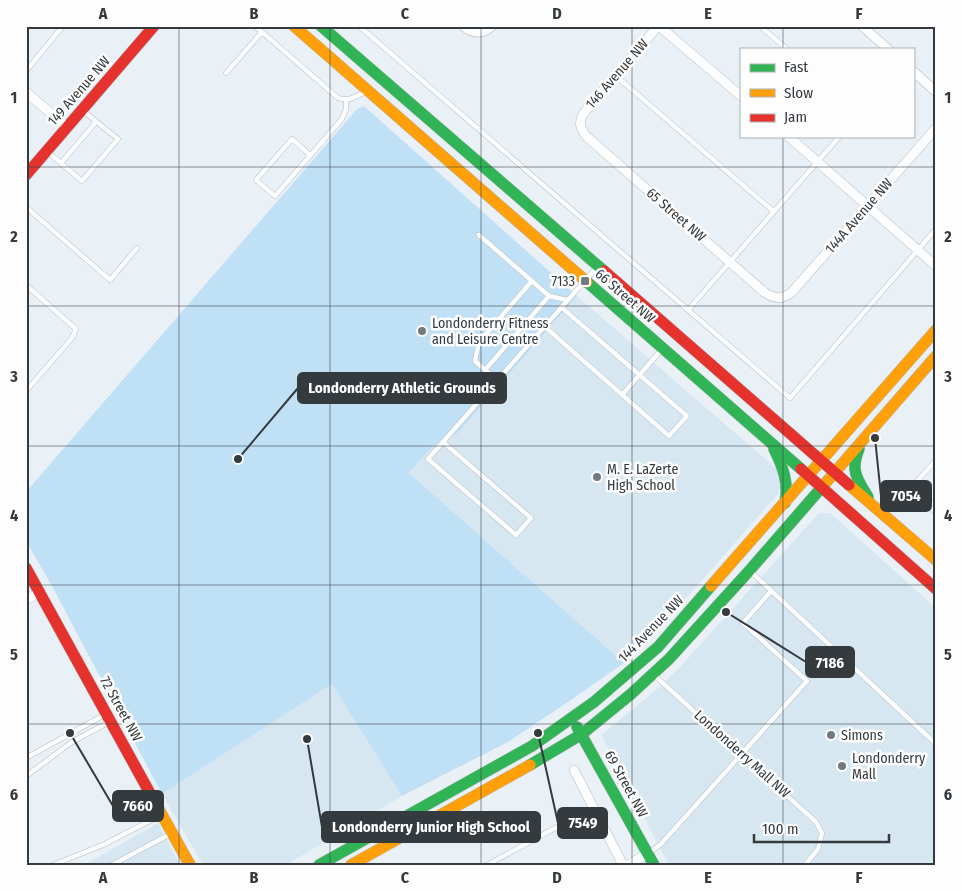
<svg xmlns="http://www.w3.org/2000/svg" width="962" height="891" font-family="'Fira Sans Condensed',sans-serif">
	<style>
		.built { fill: #d6e7f2 }
		.green { fill: #c0e0f6 }
		.lines { fill: none; stroke-linecap: round; stroke-linejoin: round }
		.lane-casing { stroke: #b5bbbf; stroke-width: 5.5 }
		.street-casing { stroke: #b5bbbf; stroke-width: 10 }
		.fast-casing { stroke: #b5bbbf; stroke-width: 12 }
		.slow-casing { stroke: #b5bbbf; stroke-width: 12 }
		.jam-casing { stroke: #b5bbbf; stroke-width: 12 }
		.lane { stroke: #fcfdfe; stroke-width: 4.5 }
		.street { stroke: #fcfdfe; stroke-width: 9 }
		.fast { stroke: #30b455; stroke-width: 11 }
		.slow { stroke: #ff9f0a; stroke-width: 11 }
		.jam { stroke: #e5322d; stroke-width: 11 }
		.grid { fill: none; stroke: #343a3e; stroke-width: 1; stroke-opacity: 0.55 }
		.poi-dot { fill: #737a7f; stroke: #fdfdfd; stroke-width: 2 }
		.labels { text-anchor: middle; dominant-baseline: central; stroke-width: 5; stroke-linejoin: round; paint-order: stroke }
		.street-label { font-size: 14px; fill: #343a3e; stroke: #fdfdfd }
		.poi-label { font-size: 14px; fill: #343a3e; stroke: #fdfdfd; text-anchor: start }
		.leader { fill: none; stroke: #343a3e; stroke-width: 2 }
		.callout-dot { fill: #343a3e; stroke: #fdfdfd; stroke-width: 2 }
		.callout { fill: #343a3e; stroke: #343a3e; stroke-width: 2 }
		.callout-label { font-size: 15px; text-anchor: middle; font-weight: bold; fill: #fff }
		.neatline { fill: none; stroke: #343a3e; stroke-width: 2 }
		.grid-label { font-size: 16px; text-anchor: middle; font-weight: bold; fill: #343a3e }
	</style>
	<rect width="100%" height="100%" fill="#e9f1f7"/>
	<path class="built" d="M577,296l202,175 2,16 -3,7 -121,137 -33,32 -215,-190 25,-28 23,-11z
		M819,513h11l106,95v257h-267l-68,-130 54,-44 25,-24z
		M332,684l70,112 -116,69h-83l-41,-71z
		M158,823l22,42h-96z"/>
	<path class="green" d="M364,106l213,190 -120,138 -23,11 -25,28 215,190 -56,39 -60,40 -106,54 -70,-112 -170,110 -110,-208 -26,-45v-49l331,-383z"/>
	<g class="lines">
		<defs>
			<path id="lane" d="M255,26l83,72c11,4 19,-2 29,-7
				M359,26l431,372 146,-169
				M760,26l27,23
				M26,71l37,-45
				M226,73l36,-41
				M616,76l157,135
				M48,152l34,29 36,-42 -36,-29
				M310,155l-18,-16 -36,41 19,16 67,-77 4,-10v-9
				M61,163l35,-41
				M26,207l84,73 27,-32
				M479,235l53,46 -53,61 -4,19 10,9 64,-74
				M532,281l17,15 18,4
				M26,285l50,44 -4,9 -46,53
				M688,310l152,-174
				M544,326l125,110 18,-20 -126,-109
				M485,370l12,9
				M622,395l40,-46
				M443,442l88,76 -15,17 -88,-76 169,-192
				M912,487l24,-27
				M750,571l186,173
				M654,675l162,147 6,11 -4,16 -13,16
				M26,758l80,-44
				M26,776l46,-34 37,-20
				M649,853l12,-9 146,-163 -64,-58 28,-32
				M53,865l52,-21 56,-29
				M112,865l58,-31
				M487,865l105,-57"/>
			<path id="street" d="M463,26c10,8 19,9 29,0
				M658,26l-75,88c-5,10 -2,15 4,23l177,155c11,7 18,8 28,0l144,-164
				M659,26l82,70
				M862,26l26,23
				M913,71l23,21
				M26,92l42,36
				M788,136l148,130
				M912,488l24,22
				M26,600l14,-8
				M574,770l49,95
				M628,865l19,-11"/>
			<path id="fast" d="M321,26l283,245
				M587,282l214,187
				M774,449c9,18 15,34 11,54
				M859,449c-9,21 -2,30 9,48
				M577,727l77,138
				M530,765l52,-31 49,-40 38,-35 80,-88 73,-84
				M319,865l213,-119 62,-44 64,-55 53,-61"/>
			<path id="slow" d="M294,26l293,256
				M849,485l87,75
				M822,487l114,-131
				M711,586l225,-256
				M157,806l33,59
				M351,865l179,-100"/>
			<path id="jam" d="M26,175l128,-149
				M604,271l245,214
				M801,469l135,120
				M26,568l131,238"/>
		</defs>
		<use href="#lane" class="lane-casing"/>
		<use href="#street" class="street-casing"/>
		<use href="#fast" class="fast-casing"/>
		<use href="#slow" class="slow-casing"/>
		<use href="#jam" class="jam-casing"/>
		<use href="#lane" class="lane"/>
		<use href="#street" class="street"/>
		<use href="#fast" class="fast"/>
		<use href="#slow" class="slow"/>
		<use href="#jam" class="jam"/>
	</g>
	<path class="grid" d="M179,26v839M330,26v839M481,26v839M632,26v839M783,26v23M783,136v729M26,167h910M26,306h910M26,446h910M26,585h910M26,724h910"/>
	<g class="poi-dot">
		<rect x="580" y="276" width="10" height="10" rx="2.5"/>
		<circle cx="422" cy="331" r="5"/>
		<circle cx="597" cy="477" r="5"/>
		<circle cx="831" cy="735" r="5"/>
		<circle cx="842" cy="766" r="5"/>
	</g>
	<g class="labels">
		<g class="street-label">
			<text transform="translate(617 74) rotate(-49)">146 Avenue NW</text>
			<text transform="translate(79 91) rotate(-49)">149 Avenue NW</text>
			<text transform="translate(676 215) rotate(41)">65 Street NW</text>
			<text transform="translate(859 216) rotate(-49)">144A Avenue NW</text>
			<text transform="translate(625 296) rotate(41)">66 Street NW</text>
			<text transform="translate(651 629) rotate(-46)">144 Avenue NW</text>
			<text transform="translate(121 709) rotate(61)">72 Street NW</text>
			<text transform="translate(742 754) rotate(42)">Londonderry Mall NW</text>
			<text transform="translate(626 784) rotate(61)">69 Street NW</text>
		</g>
		<g class="poi-label">
			<text x="575" y="281" text-anchor="end">7133</text>
			<text x="432" y="323">Londonderry Fitness<tspan x="432" dy="16">and Leisure Centre</tspan></text>
			<text x="607" y="469">M. E. LaZerte<tspan x="607" dy="16">High School</tspan></text>
			<text x="841" y="735">Simons</text>
			<text x="852" y="758">Londonderry<tspan x="852" dy="16">Mall</tspan></text>
		</g>
	</g>
	<path class="leader" d="M238 459L298 388M875 438L881 496M726 612L806 662M70 733L113 806M538 733L558 823M307 739L322 827"/>
	<g class="callout-dot">
		<circle cx="238" cy="459" r="5"/>
		<circle cx="875" cy="438" r="5"/>
		<circle cx="726" cy="612" r="5"/>
		<circle cx="70" cy="733" r="5"/>
		<circle cx="538" cy="733" r="5"/>
		<circle cx="307" cy="739" r="5"/>
	</g>
	<g class="callout">
		<rect x="298" y="373" width="208" height="30" rx="5"/>
		<rect x="881" y="481" width="50" height="30" rx="5"/>
		<rect x="806" y="647" width="48" height="30" rx="5"/>
		<rect x="113" y="791" width="50" height="30" rx="5"/>
		<rect x="558" y="808" width="49" height="30" rx="5"/>
		<rect x="322" y="812" width="218" height="30" rx="5"/>
	</g>
	<g class="callout-label">
		<text x="402" y="393">Londonderry Athletic Grounds</text>
		<text x="906" y="501">7054</text>
		<text x="830" y="668">7186</text>
		<text x="138" y="811">7660</text>
		<text x="583" y="828">7549</text>
		<text x="431" y="832">Londonderry Junior High School</text>
	</g>
	<rect width="962" height="891" fill="none" stroke="#fdfdfd" stroke-width="55"/>
	<rect x="740" y="48" width="175" height="90" fill="#fdfdfd" stroke="#adafb1"/>
	<rect x="750" y="64" width="25" height="8" fill="#30b455" stroke="#adafb1"/>
	<text x="784" y="72" font-size="15" fill="#343a3e">Fast</text>
	<rect x="750" y="89" width="25" height="8" fill="#ff9f0a" stroke="#adafb1"/>
	<text x="784" y="98" font-size="15" fill="#343a3e">Slow</text>
	<rect x="750" y="114" width="25" height="8" fill="#e5322d" stroke="#adafb1"/>
	<text x="784" y="122" font-size="15" fill="#343a3e">Jam</text>
	<path d="M754 834v8h135v-8" fill="none" stroke="#343a3e" stroke-width="2.5"/>
	<text x="762" y="834" font-size="15" fill="#343a3e" stroke="#fdfdfd" stroke-width="4" paint-order="stroke">100 m</text>
	<rect x="28" y="28" width="906" height="836" class="neatline"/>
	<g class="grid-label">
		<text x="103" y="19">A</text>
		<text x="254" y="19">B</text>
		<text x="405" y="19">C</text>
		<text x="557" y="19">D</text>
		<text x="708" y="19">E</text>
		<text x="859" y="19">F</text>
		<text x="14" y="103">1</text>
		<text x="948" y="103">1</text>
		<text x="14" y="242">2</text>
		<text x="948" y="242">2</text>
		<text x="14" y="382">3</text>
		<text x="948" y="382">3</text>
		<text x="14" y="521">4</text>
		<text x="948" y="521">4</text>
		<text x="14" y="660">5</text>
		<text x="948" y="660">5</text>
		<text x="14" y="800">6</text>
		<text x="948" y="800">6</text>
		<text x="103" y="883">A</text>
		<text x="254" y="883">B</text>
		<text x="405" y="883">C</text>
		<text x="557" y="883">D</text>
		<text x="708" y="883">E</text>
		<text x="859" y="883">F</text>
	</g>
</svg>
